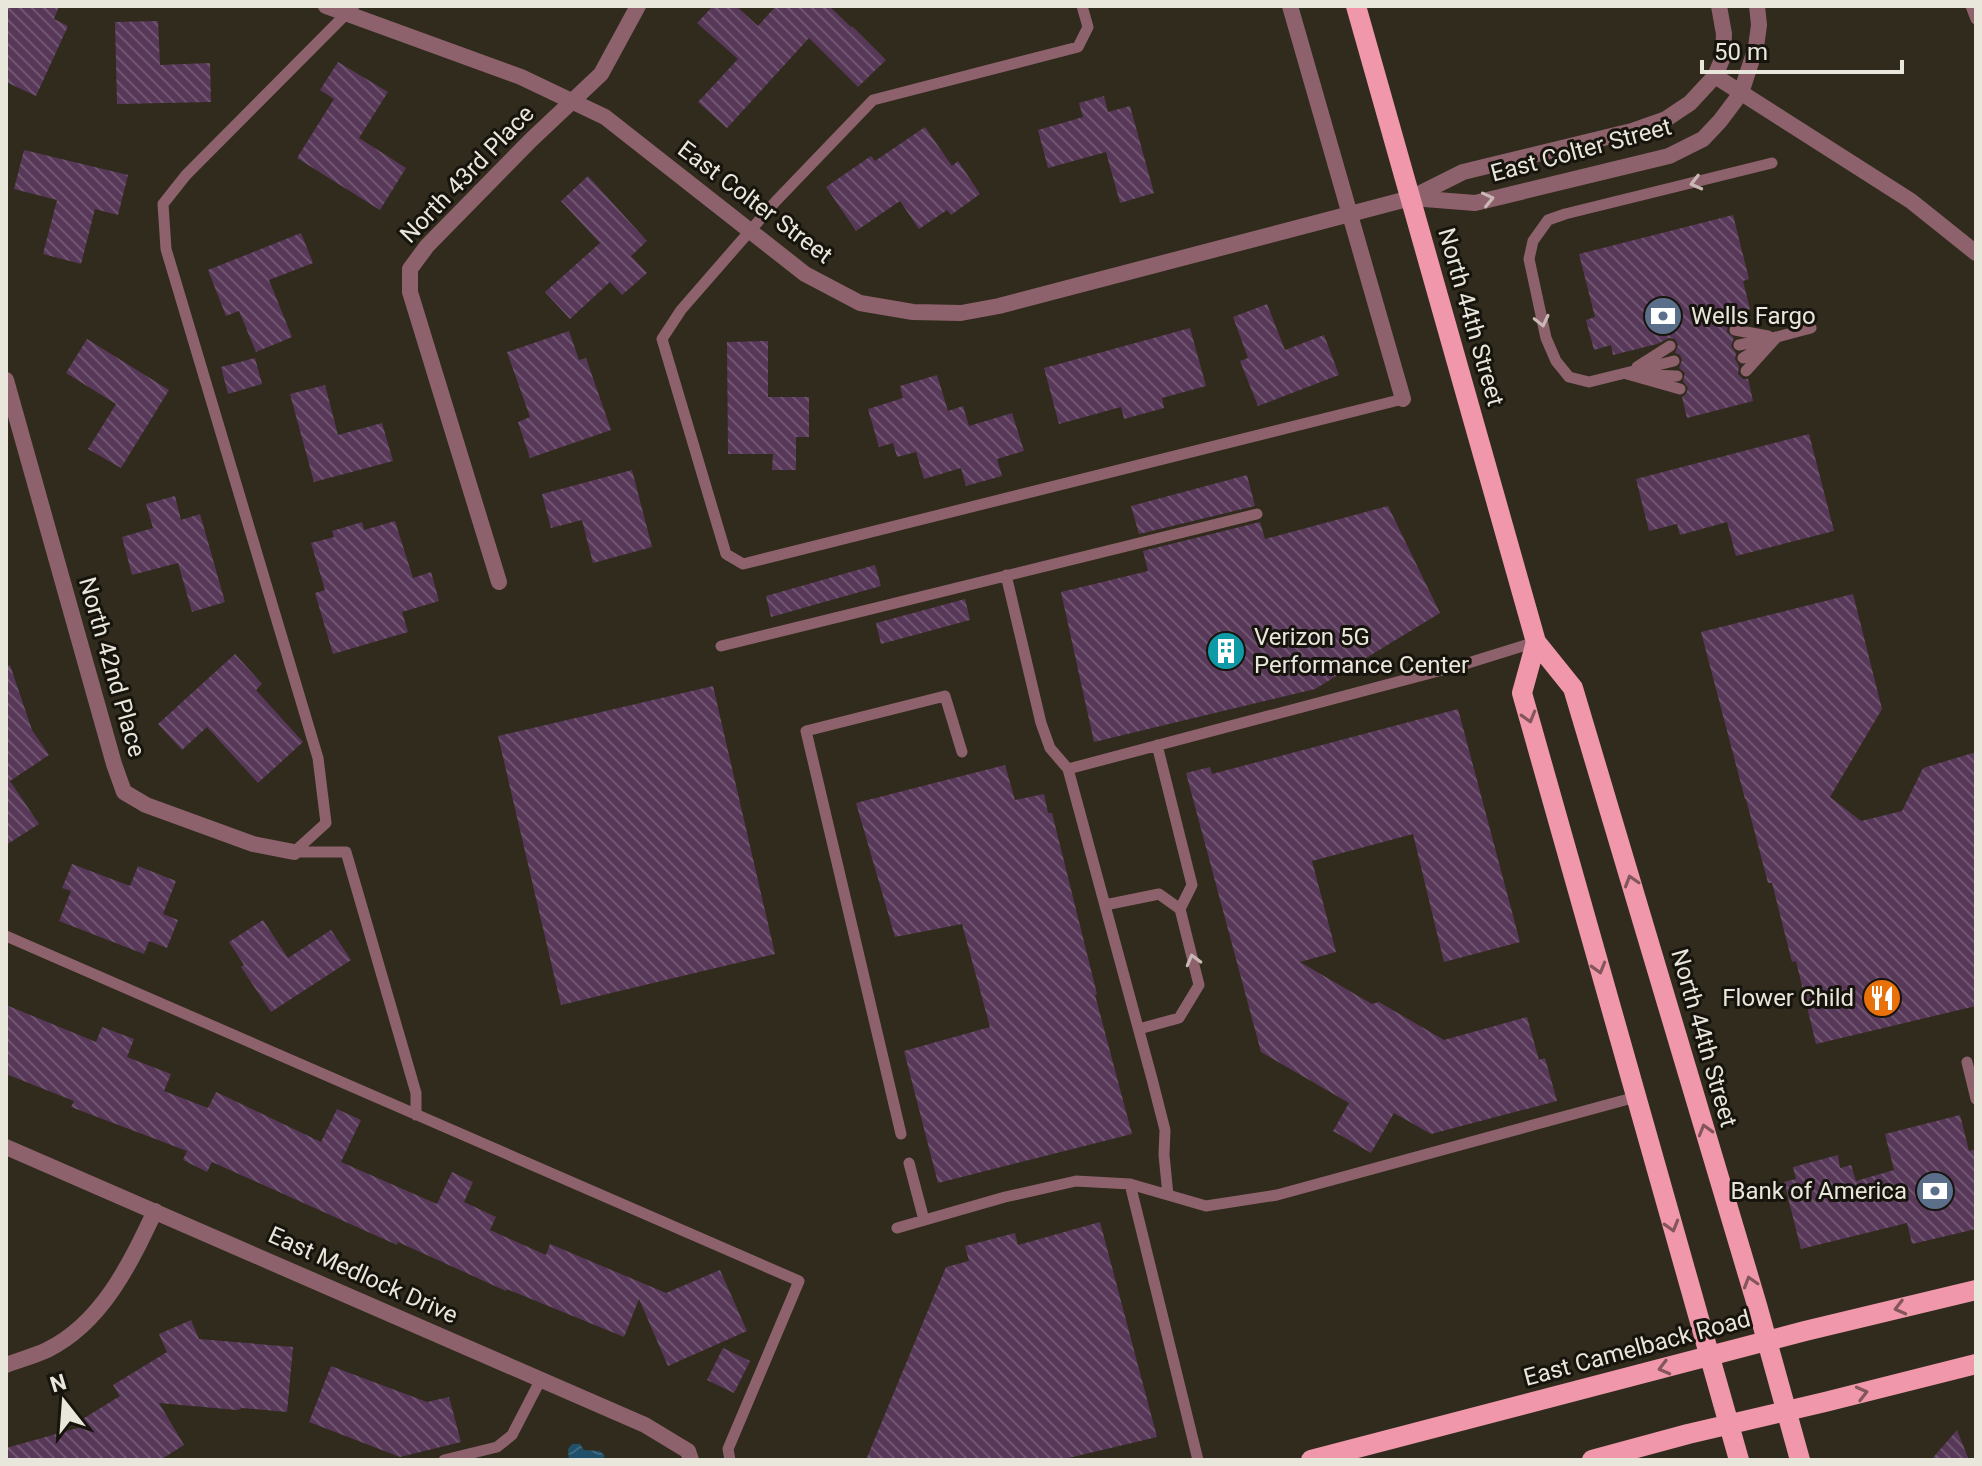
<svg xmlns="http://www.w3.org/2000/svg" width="1982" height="1466" font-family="Roboto,sans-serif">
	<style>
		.water { fill: url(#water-waves) }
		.building { fill: url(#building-back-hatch) }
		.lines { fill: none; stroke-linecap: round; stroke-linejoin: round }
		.lane { stroke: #8e626c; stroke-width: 11 }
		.street { stroke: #8e626c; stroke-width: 16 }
		.primary { stroke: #f097ab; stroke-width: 20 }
		.oneway { stroke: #c9b8b5 }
		.oneway2 { stroke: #83565c }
		.labels { text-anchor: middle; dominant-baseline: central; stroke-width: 6; stroke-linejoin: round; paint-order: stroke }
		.street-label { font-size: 24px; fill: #e9e6dc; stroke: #16140d }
		.poi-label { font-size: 24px; fill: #e9e6dc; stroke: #16140d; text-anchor: start }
	</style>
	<defs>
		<pattern id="water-waves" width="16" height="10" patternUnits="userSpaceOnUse" patternTransform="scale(2)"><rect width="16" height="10" fill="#20506a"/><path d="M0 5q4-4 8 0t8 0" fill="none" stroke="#40697f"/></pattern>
		<pattern id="building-back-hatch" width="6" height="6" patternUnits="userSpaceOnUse" patternTransform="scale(2)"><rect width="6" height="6" fill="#583859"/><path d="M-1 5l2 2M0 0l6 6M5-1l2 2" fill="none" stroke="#705570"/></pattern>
	</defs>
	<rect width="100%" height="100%" fill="#302b1c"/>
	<path class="water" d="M572,1444h8l4,6 16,1 5,5 -4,4h-32l-1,-11z"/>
	<path class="building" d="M6,6h53l-5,13 14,7 -32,70 -30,-14z
		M713,6h23l22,20 18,-20h53l22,21 1,-1 34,34 -28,27 -49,-49 -82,90 -29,-26 40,-43 -41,-36z
		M158,21l2,44 50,-2 1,39 -94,2 -2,-82z
		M338,62l50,30 -29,46 47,30 -26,42 -83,-52 37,-59 -14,-9z
		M1104,96l4,16 22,-6 24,87 -34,10 -14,-51 -58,16 -10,-38 45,-13 -4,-14z
		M925,127l27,39 6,-5 22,33 -29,21 -4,-5 -28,19 -19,-28 -44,30 -30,-44 45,-31 4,5z
		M24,150l104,25 -10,40 -23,-6 -14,55 -38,-10 14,-54 -43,-11z
		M588,176l59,65 -16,15 16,17 -25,22 -12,-13 -40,37 -25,-27 55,-49 -39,-42z
		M1733,215l16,64 -6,2 7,28 -18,5 2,8 -6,3 -1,7 7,6 -3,8 5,7 -1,6 4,7 -1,8 5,5h5l5,22 -66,17 -5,-21 4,-3 2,-6 -5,-7 2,-8 -6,-5 3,-8 -2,-5 -5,-2 3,-8 -3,-6 -6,-1 -12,6 -44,11 -2,-10 -17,5 -8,-30 9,-3 -16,-63z
		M301,233l12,30 -44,17 23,57 -36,15 -17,-41 -13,5 -18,-46z
		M1267,304l18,46 39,-15 15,40 -81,31 -18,-45 8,-3 -15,-41z
		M1190,328l16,58 -44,12 2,10 -40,11 -3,-12 -62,17 -15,-56z
		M569,331l10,29 7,-2 25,72 -81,28 -12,-36 12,-5 -23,-65z
		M87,339l82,51 -48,78 -33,-19 28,-45 -50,-31z
		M768,341v56h41v40h-13v33h-24l1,-16h-45l-1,-112z
		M255,358l7,26 -34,10 -7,-27z
		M937,375l11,36 15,-5 6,20 43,-13 12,38 -27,8 5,17 -36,10 -5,-18 -37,11 -8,-27 -19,5 -4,-14 -14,4 -11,-38 35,-11 -3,-12z
		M325,385l13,50 44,-12 11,38 -79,21 -24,-88z
		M1809,434l25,97 -98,25 -9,-34 -47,13 -3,-11 -28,7 -13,-52z
		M632,470l20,77 -59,16 -11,-43 -31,8 -9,-34z
		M1247,475l8,31 -116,28 -8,-28z
		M175,496l6,24 19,-6 25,88 -33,10 -14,-49 -46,12 -10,-38 31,-9 -7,-24z
		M1388,506l52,107 -125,76 -221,53 -33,-150 87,-21 -5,-20 117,-29 5,17z
		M395,521l18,57 18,-6 8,29 -37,11 6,20 -75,22 -18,-61 10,-3 -14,-47 23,-6 -2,-6 30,-9 2,8z
		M875,565l6,21 -110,31 -5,-21z
		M1853,594l29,115 -52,88 31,24 41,-10 21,-43 53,-16v254l-160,38 -20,-83 -4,1 -20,-79h-4l-22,-84h-1l-44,-167z
		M965,599l5,21 -89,24 -5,-21z
		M235,654l27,30 -6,6 47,52 -45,41 -51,-56 -25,23 -24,-26z
		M10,665l22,65 17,25 -39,26 29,43 -33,21v-179z
		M713,686l62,268 -214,51 -63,-269z
		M1458,709l62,233 -76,20 -31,-128 -101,27 24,91 -36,10 72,42 7,-2 65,38 83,-23 12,43 6,-2 12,43 -126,33 -37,-21 -23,40 -38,-22 16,-28 -88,-51 -75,-279 24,-6 2,7z
		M1005,765l10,35 29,-6 4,19h4l45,181 -2,1 37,139 -194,49 -34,-132 86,-24 -28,-103 -67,13 -39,-134z
		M72,864l58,22 8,-20 38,15 -13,33 15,6 -11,28 -18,-7 -5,13 -85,-33 12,-30 -9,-3z
		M263,920l25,38 43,-28 20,30 -80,52 -30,-45 3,-2 -15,-23z
		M6,1005l90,37 6,-15 32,12 -7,18 44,17 -7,17 44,17 8,-16 105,50 16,-33 24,11 -20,42 96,42 15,-32 21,10 -9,20 32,15 -6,13 56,25 4,-11 116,49 54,-23 27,61 -79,35 -29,-67 -15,38 -117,-48 -1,2 -108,-49 -1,3 -185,-83 -5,10 -24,-12 4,-9 -116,-44 3,-6 -68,-27z
		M1960,1115l9,36 7,-2v80l-64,15 -5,-21 -106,26 -17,-67 12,-3 -3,-12 45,-12 2,13 11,-3 5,16 38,-11 -9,-36z
		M1100,1222l57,215 -97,23h-194l80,-193 23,-6 -4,-15 50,-13 3,12z
		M191,1320l8,19 94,8 -6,65 -45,-4 -5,2 -78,-7 25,42 -24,15h-154v-12l79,-22 -4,-6 39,-24 -7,-11 54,-33 -8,-18z
		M723,1348l27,13 -16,32 -27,-13z
		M331,1366l96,36 22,-5 12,45 -61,15 -91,-35z
		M1957,1430l12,30h-38z"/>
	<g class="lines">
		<path class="lane" d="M1082,6l6,21 -10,20 -205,53 -97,101 -95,109 -19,29 64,215 17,10 660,-165
			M1971,6l5,13
			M1735,330l33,6
			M1739,345l38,-8 34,-9
			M1743,358l23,-14
			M1674,361l-85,21 -20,-5 -13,-16 -10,-23 -17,-79 4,-18 15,-21 17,-6 207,-51
			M1637,367l33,-21
			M1746,371l31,-34
			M1627,374l53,15
			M1647,375l30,1
			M1006,575l35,148 9,25 18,21 84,310 13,51 -1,25 4,40
			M721,646l536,-132
			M1068,769l397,-105 71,-22
			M294,852l32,-29 -8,-65 -152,-509 -3,-45 23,-29 168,-169
			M294,852h52l70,241v22
			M1105,905l54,-11 21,15
			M6,936l793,345 -71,168 2,11
			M1139,1029l40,-11 20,-33 -19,-76 12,-24 -35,-140
			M1967,1062l9,37
			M901,1134l-95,-403 139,-35 17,56
			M909,1163l15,57
			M1130,1184l76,22 71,-11 359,-98
			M897,1228l108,-31 71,-16 54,3 68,276
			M444,1460l53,-13 15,-12 29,-56"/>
		<path class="street" d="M326,6l195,71 84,40 200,157 55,29 53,9 48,1 38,-7 412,-108 52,-26 169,-41 34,-12 24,-16 25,-27 8,-19 1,-23 -5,-28
			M1290,6l113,393
			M1715,76l196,125 65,52
			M1412,198l63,5 194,-47 34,-17 17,-18 21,-28 15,-46 3,-22 -2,-19
			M6,380l108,384 10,28 22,13 107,39 41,8
			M499,582l-89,-290v-23l17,-23 104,-106 70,-66 37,-68
			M6,1147l639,278 43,26 3,9
			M6,1365c13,-5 28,-9 41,-15 55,-27 83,-86 108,-139"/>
		<path class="primary" d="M1356,6l180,636 37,46 184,617 43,155
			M1536,642l-14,51 217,767
			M1311,1460l494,-129 171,-41
			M1592,1460l96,-26 137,-32 151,-38"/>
	</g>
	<defs><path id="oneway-chevron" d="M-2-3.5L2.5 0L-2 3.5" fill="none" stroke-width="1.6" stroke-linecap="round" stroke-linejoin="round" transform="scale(2)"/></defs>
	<g class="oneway">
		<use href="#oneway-chevron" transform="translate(1696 183) rotate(166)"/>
		<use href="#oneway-chevron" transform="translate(1488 199) rotate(-13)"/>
		<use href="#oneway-chevron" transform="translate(1542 321) rotate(77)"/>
		<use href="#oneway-chevron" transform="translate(1193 960) rotate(-105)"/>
	</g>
	<g class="oneway2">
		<use href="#oneway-chevron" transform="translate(1529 717) rotate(74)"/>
		<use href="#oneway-chevron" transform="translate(1631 881) rotate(-107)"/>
		<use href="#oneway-chevron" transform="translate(1599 968) rotate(74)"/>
		<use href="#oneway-chevron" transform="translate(1705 1130) rotate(-106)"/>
		<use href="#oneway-chevron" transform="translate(1672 1226) rotate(74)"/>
		<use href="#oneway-chevron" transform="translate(1750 1282) rotate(-107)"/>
		<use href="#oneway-chevron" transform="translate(1900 1308) rotate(166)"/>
		<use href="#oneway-chevron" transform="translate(1664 1368) rotate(165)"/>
		<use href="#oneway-chevron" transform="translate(1862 1393) rotate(-14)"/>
	</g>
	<defs>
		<symbol id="bank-disc" viewBox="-11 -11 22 22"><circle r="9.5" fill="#5c6f8a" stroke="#16140d"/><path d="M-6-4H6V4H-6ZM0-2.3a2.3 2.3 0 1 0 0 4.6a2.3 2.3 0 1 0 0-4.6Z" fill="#fff"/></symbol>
		<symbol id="building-disc" viewBox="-11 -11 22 22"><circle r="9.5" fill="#0f9aa8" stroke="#16140d"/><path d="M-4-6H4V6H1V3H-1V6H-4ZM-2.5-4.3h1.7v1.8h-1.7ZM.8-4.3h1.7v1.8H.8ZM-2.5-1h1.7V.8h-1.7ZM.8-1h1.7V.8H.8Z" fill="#fff"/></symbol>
		<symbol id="restaurant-disc" viewBox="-11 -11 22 22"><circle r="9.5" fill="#e8710a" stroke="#16140d"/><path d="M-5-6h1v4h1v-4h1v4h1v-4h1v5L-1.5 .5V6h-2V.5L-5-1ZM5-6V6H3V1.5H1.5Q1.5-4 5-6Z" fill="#fff"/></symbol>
	</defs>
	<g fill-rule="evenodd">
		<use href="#bank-disc" x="1641" y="294" width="44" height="44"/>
		<use href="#building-disc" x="1204" y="629" width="44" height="44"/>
		<use href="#restaurant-disc" x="1860" y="976" width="44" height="44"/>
		<use href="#bank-disc" x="1913" y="1169" width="44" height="44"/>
	</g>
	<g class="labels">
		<g class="street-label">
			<text transform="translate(1581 150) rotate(-15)">East Colter Street</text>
			<text transform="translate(467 174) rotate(-46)">North 43rd Place</text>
			<text transform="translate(755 202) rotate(37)">East Colter Street</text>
			<text transform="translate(1471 317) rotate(74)">North 44th Street</text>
			<text transform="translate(112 667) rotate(74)">North 42nd Place</text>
			<text transform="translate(1704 1038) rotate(74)">North 44th Street</text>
			<text transform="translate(363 1275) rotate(24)">East Medlock Drive</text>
			<text transform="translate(1637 1348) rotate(-15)">East Camelback Road</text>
		</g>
		<g class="poi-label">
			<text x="1691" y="316">Wells Fargo</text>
			<text x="1254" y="637">Verizon 5G<tspan x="1254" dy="28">Performance Center</tspan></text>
			<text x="1854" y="998" text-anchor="end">Flower Child</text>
			<text x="1907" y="1191" text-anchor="end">Bank of America</text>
		</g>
	</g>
	<rect width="1982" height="1466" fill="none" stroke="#e9e6dc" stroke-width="16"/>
	<g transform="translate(64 1402) rotate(343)" stroke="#16140d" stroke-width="6" paint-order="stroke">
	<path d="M0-6L14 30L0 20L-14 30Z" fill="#e9e6dc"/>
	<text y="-12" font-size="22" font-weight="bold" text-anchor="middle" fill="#e9e6dc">N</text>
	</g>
	<path d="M1702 60v12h200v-12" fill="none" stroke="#e9e6dc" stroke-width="4"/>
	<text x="1714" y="60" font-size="24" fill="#e9e6dc" stroke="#16140d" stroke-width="6" paint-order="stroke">50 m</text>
</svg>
